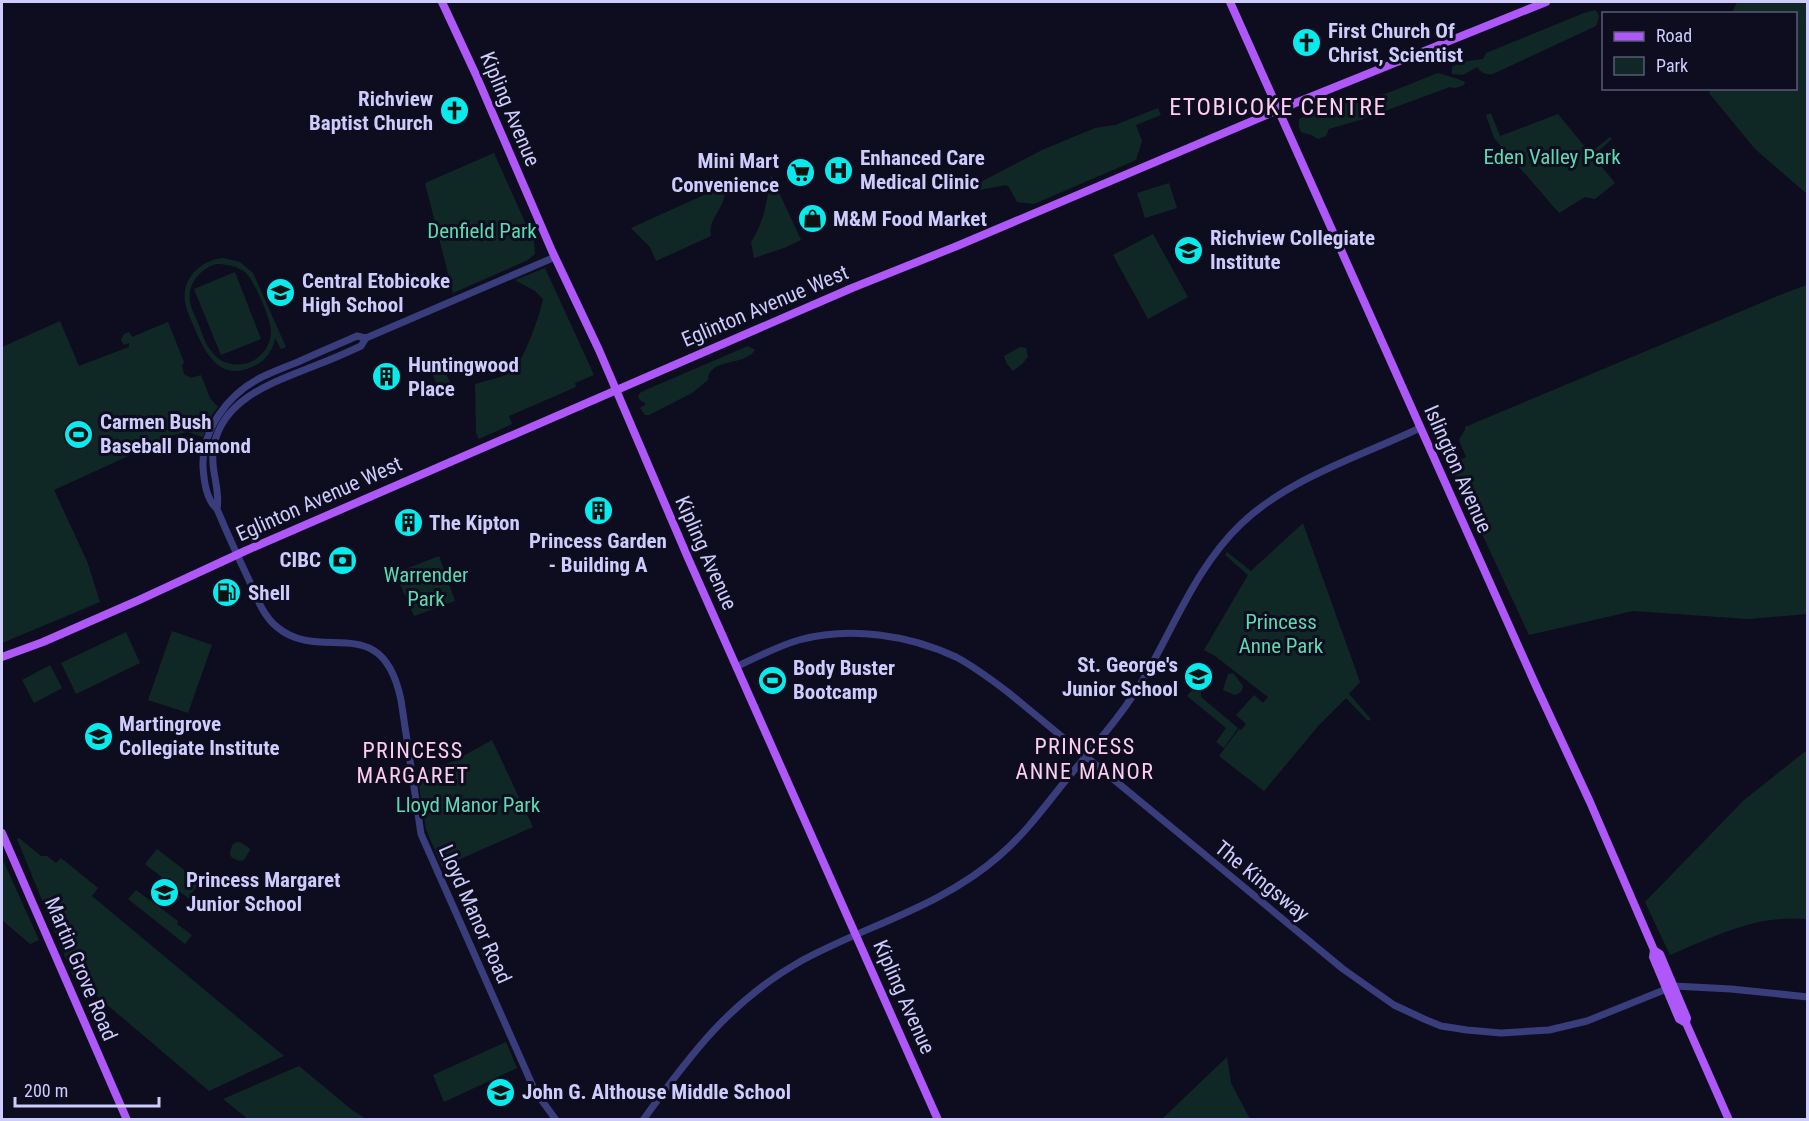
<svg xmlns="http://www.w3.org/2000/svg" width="1809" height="1121" font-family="'Roboto Condensed',sans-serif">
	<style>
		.green { fill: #102825; fill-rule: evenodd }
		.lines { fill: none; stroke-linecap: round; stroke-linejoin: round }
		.stream { stroke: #0e2642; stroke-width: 1.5 }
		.minor { stroke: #3a3d7c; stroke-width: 7 }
		.major { stroke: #ae58f9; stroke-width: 8 }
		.labels { text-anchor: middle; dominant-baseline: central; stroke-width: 6; stroke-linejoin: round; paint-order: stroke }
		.poi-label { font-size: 21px; font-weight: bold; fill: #ceccfd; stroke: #0e0d1f; text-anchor: start }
		.street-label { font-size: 21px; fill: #ceccfd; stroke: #0e0d1f }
		.park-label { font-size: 21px; fill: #5cdaaf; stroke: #0e0d1f }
		.neighbourhood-label { font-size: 22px; letter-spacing: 1.5px; fill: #fdcef0; stroke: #0e0d1f }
		.quarter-label { font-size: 24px; letter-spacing: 1.5px; fill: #fdcef0; stroke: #0e0d1f }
	</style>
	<rect width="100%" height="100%" fill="#0e0d1f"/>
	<path class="green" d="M1737,2h70v192l-52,-45 -46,-56 1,-4 86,-1v-74l-64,-1z
		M1595,10l3,3 1,4 -3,9 -103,48c-8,1 -11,-1 -16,-7l-14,8 -11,-1v-7l10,-5 21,-3 3,-6 98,-40z
		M1438,73c9,3 19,5 27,9l-1,3 -9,3 -5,-1 -90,33 -31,9 -3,7 -8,3 -7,-4 -10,-3 -2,-6v-7l15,-7 7,-1 28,-11 36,-6z
		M1158,108l3,7 -25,10 6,16 -6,19 -102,44 -17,-2 -8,-15 -3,-2 -27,5 -2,-6 65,-34 53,-22 20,-3z
		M1491,113l9,23 58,-22 32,39 20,-16 2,2 -19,17 22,27 -20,16 -10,-2 -26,16 -65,-75 -8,-23z
		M494,153l40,89 1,12 -7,6 -75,33 -28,-110z
		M771,175l30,65 -17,8 -30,10 -3,-16c14,-21 16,-43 20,-67z
		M1169,183l8,25 -32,10 -8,-25z
		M724,186c5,21 -17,30 -13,50l-55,25 -6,-14 -19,-19z
		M1153,234l35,63 -40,22 -35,-64z
		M223,258l17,4 13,11 33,74 -5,2 -6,-11c-2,12 -9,23 -21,28 -34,17 -49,-13 -60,-39 -3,-8 -8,-17 -9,-26 -3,-24 17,-41 38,-43zM216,264c10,0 22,2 30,9 9,9 25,46 25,58 0,5 -1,10 -3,14 -10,22 -41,27 -56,7 -7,-8 -10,-19 -14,-29 -3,-7 -7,-14 -8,-21 -3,-18 10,-33 26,-38z
		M545,268l49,107 -19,8 1,4 -67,29 3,8 -33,15 -3,-6 -1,-49c11,-4 31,-6 39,-15 10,-9 27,-57 29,-70l-8,-8 -20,-11z
		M235,272l26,67 -40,16 -27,-66z
		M1807,285v329l-59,5 -115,-8 -104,24 -79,-170 16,-8 -7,-17 6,-10v-3l320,-134z
		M60,321l19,45 50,-19v-4l-5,2 -3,-5 3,-6 5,-2 3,5 36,-15 16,40 -2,4 2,8 7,4 10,-3 9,23 8,9 -6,8 -9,22 -15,-5 -14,3 -120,55 33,71 13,41 -98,41v-296z
		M748,346l7,4c-11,17 -46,7 -47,30l-16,13 -43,22h-4l-5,-7 5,-3v-2l-5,-3 -2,-4 3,-4z
		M1020,347l6,1 2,9 -6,7 -9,7 -6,-7 -3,-8z
		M443,368l12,24 -13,5 -10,-24z
		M1303,523l57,159 -11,12 22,25 -3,2 -22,-23 -27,27 -55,66 -45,-35 20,-27 2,1 5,-6 -10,-9 18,-20 9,8 5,-6 -53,-41 -11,-6 44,-75 -23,-20 2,-3 24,19z
		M439,556l16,45 -41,15 -19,-43z
		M172,631l40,14 -24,68 -40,-13z
		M126,632l14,31 -64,31 -15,-31z
		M50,665l12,23 -28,15 -12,-23z
		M1233,673l10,13 -2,6 -6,3 -12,-5 5,-16z
		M1201,679v18l37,31 -14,20 -8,-6 10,-14 -39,-32z
		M492,740l41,87 -91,40 -16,-38 -9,-55 37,-13z
		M1807,750v169c-52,-4 -89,16 -137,36l-25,-53 99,-102z
		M19,838l22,18h6l9,7 5,-5 37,30 -6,8 192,160 -75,35 -136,-115 -56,-137z
		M240,842l9,6 1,2 -6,10 -4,1 -8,-3 -2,-4c1,-7 2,-12 10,-12z
		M157,849l48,37 -3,3 -5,-3 -6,8 5,4 -3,4 -48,-38z
		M2,858l37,82 -9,4 -28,-24z
		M136,890l42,31 -1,3 15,11 -7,9 -57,-45z
		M506,1042l11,26 -73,34 -11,-27z
		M1227,1057l4,26 19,36h-88z
		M299,1066l53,44 14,9h-118l-25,-20z"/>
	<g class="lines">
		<path class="stream" d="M1796,19h12
			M1808,48v8"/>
		<path class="minor" d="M555,257l-189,81 -9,-2c-20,9 -40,17 -59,26 -13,5 -26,10 -38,16 -33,17 -58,52 -57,89 1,14 3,32 14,42 10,24 21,48 32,71 7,16 14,36 28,47 45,38 105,-19 124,73l20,134 114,257 21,29
			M217,509c4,-20 -8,-40 -3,-64 10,-48 61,-63 100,-79 16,-6 32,-13 47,-20l5,-8
			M736,667c21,-10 42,-21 63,-27 51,-14 110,-5 157,17 19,10 36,23 53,36l334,276 51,36 30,14 17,7 26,4 34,3 48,-3 38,-9 87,-35 57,3 77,8
			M643,1120c47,-65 87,-119 158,-159 66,-36 140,-54 198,-105 26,-22 46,-50 67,-76 29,-35 59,-68 81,-107 29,-51 51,-108 94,-149 48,-46 120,-68 179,-96"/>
		<path class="major" d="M442,2l34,73 76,176 47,99 89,208 250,562
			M1230,2l307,686 53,114 64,148 -1,7 26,62 7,4
			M2,657l41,-15 96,-42 106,-49 607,-263 105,-42 321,-136 268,-108
			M2,833l125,287
			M1654,950l6,4 27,64 -1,5 43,97"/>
	</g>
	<defs>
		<symbol id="church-disc" viewBox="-11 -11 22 22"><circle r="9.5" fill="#09eaed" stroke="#0e0d1f"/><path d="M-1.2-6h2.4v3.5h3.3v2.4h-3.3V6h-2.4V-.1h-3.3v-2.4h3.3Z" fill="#111"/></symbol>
		<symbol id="hospital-disc" viewBox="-11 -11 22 22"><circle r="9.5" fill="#09eaed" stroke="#0e0d1f"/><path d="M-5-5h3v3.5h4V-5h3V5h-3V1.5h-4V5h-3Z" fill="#111"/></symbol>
		<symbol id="supermarket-disc" viewBox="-11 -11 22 22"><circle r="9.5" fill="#09eaed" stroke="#0e0d1f"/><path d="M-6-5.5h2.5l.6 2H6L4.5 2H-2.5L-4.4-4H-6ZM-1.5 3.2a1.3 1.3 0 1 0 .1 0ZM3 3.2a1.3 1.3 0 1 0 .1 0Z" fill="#111"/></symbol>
		<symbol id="shop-disc" viewBox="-11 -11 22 22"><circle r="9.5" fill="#09eaed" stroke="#0e0d1f"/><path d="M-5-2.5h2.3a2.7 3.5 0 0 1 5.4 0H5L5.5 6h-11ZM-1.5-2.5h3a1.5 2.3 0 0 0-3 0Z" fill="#111"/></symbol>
		<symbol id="school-disc" viewBox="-11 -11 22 22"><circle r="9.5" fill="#09eaed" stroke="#0e0d1f"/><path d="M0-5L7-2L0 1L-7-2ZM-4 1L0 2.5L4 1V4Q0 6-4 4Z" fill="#111"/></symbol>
		<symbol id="building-disc" viewBox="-11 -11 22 22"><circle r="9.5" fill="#09eaed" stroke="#0e0d1f"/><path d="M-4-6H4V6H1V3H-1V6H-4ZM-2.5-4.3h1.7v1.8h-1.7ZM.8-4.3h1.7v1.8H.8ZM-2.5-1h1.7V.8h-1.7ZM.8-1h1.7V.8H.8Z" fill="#111"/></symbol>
		<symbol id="stadium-disc" viewBox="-11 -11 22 22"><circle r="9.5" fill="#09eaed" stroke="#0e0d1f"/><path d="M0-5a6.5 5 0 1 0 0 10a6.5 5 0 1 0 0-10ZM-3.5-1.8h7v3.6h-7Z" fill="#111"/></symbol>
		<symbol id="bank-disc" viewBox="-11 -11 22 22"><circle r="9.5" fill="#09eaed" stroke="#0e0d1f"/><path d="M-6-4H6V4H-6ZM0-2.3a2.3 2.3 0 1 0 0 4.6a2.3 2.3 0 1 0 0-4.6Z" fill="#111"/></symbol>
		<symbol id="fuel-disc" viewBox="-11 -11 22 22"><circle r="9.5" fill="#09eaed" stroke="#0e0d1f"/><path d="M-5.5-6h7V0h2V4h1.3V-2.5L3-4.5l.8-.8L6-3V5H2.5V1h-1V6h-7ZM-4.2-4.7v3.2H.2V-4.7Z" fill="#111"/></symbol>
	</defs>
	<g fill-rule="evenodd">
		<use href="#church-disc" x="1290" y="26" width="33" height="33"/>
		<use href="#church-disc" x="438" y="94" width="33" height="33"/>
		<use href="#hospital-disc" x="822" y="154" width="33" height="33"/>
		<use href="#supermarket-disc" x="784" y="156" width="33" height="33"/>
		<use href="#shop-disc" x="796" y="202" width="33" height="33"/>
		<use href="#school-disc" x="1172" y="234" width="33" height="33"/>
		<use href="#school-disc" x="264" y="276" width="33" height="33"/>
		<use href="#building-disc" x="370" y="360" width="33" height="33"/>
		<use href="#stadium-disc" x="62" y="418" width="33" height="33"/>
		<use href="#building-disc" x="582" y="494" width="33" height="33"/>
		<use href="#building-disc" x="392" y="506" width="33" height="33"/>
		<use href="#bank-disc" x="326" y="544" width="33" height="33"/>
		<use href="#fuel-disc" x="210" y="576" width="33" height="33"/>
		<use href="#school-disc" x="1182" y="660" width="33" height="33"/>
		<use href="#stadium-disc" x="756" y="664" width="33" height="33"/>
		<use href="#school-disc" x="82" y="720" width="33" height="33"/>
		<use href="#school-disc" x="148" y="876" width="33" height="33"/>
		<use href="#school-disc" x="484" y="1076" width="33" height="33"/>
	</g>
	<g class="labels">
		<g class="poi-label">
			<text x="1328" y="31">First Church Of<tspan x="1328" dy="24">Christ, Scientist</tspan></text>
			<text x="433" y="99" text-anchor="end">Richview<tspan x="433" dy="24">Baptist Church</tspan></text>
			<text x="860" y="158">Enhanced Care<tspan x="860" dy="24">Medical Clinic</tspan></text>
			<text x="779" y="161" text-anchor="end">Mini Mart<tspan x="779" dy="24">Convenience</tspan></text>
			<text x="833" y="219">M&amp;M Food Market</text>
			<text x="1210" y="238">Richview Collegiate<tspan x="1210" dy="24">Institute</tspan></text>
			<text x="302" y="281">Central Etobicoke<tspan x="302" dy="24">High School</tspan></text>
			<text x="408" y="365">Huntingwood<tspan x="408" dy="24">Place</tspan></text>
			<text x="100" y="422">Carmen Bush<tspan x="100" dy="24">Baseball Diamond</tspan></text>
			<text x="429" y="523">The Kipton</text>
			<text x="598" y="541" text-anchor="middle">Princess Garden<tspan x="598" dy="24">- Building A</tspan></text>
			<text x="321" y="560" text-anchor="end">CIBC</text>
			<text x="248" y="593">Shell</text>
			<text x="1178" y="665" text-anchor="end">St. George's<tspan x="1178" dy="24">Junior School</tspan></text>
			<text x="793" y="668">Body Buster<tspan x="793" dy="24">Bootcamp</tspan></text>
			<text x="119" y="724">Martingrove<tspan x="119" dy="24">Collegiate Institute</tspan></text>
			<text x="186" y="880">Princess Margaret<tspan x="186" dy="24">Junior School</tspan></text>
			<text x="522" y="1092">John G. Althouse Middle School</text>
		</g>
		<g class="street-label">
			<text transform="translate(510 109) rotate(67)">Kipling Avenue</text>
			<text transform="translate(765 306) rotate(-23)">Eglinton Avenue West</text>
			<text transform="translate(1458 469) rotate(66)">Islington Avenue</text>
			<text transform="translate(319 499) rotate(-24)">Eglinton Avenue West</text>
			<text transform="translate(706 553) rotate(66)">Kipling Avenue</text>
			<text transform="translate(1262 881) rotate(39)">The Kingsway</text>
			<text transform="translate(475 914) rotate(66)">Lloyd Manor Road</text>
			<text transform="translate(81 969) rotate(67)">Martin Grove Road</text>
			<text transform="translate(904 997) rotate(66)">Kipling Avenue</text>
		</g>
		<g class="park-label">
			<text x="1552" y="157">Eden Valley Park</text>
			<text x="482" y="231">Denfield Park</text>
			<text x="426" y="575">Warrender<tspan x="426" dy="24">Park</tspan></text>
			<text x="1281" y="622">Princess<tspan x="1281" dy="24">Anne Park</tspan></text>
			<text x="468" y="805">Lloyd Manor Park</text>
		</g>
		<g class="neighbourhood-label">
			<text x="1085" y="746">PRINCESS<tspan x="1085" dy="25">ANNE MANOR</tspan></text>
			<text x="413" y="750">PRINCESS<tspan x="413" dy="25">MARGARET</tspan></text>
		</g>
		<g class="quarter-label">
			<text x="1278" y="107">ETOBICOKE CENTRE</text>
		</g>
	</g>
	<rect width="1809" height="1121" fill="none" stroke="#ceccfd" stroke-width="6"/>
	<rect x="1602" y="12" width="195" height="78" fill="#0e0d1f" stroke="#5b5978" stroke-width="1.5"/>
	<rect x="1614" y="32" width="30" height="9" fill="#ae58f9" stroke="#5b5978" stroke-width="1.5"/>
	<text x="1656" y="42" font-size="18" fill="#ceccfd">Road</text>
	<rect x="1614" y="57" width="30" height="18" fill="#102825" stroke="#5b5978" stroke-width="1.5"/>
	<text x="1656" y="72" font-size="18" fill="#ceccfd">Park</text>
	<path d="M15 1097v9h144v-9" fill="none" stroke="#ceccfd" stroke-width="3"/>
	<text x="24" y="1097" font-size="18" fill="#ceccfd" stroke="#0e0d1f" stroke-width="4.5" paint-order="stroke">200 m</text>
</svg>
